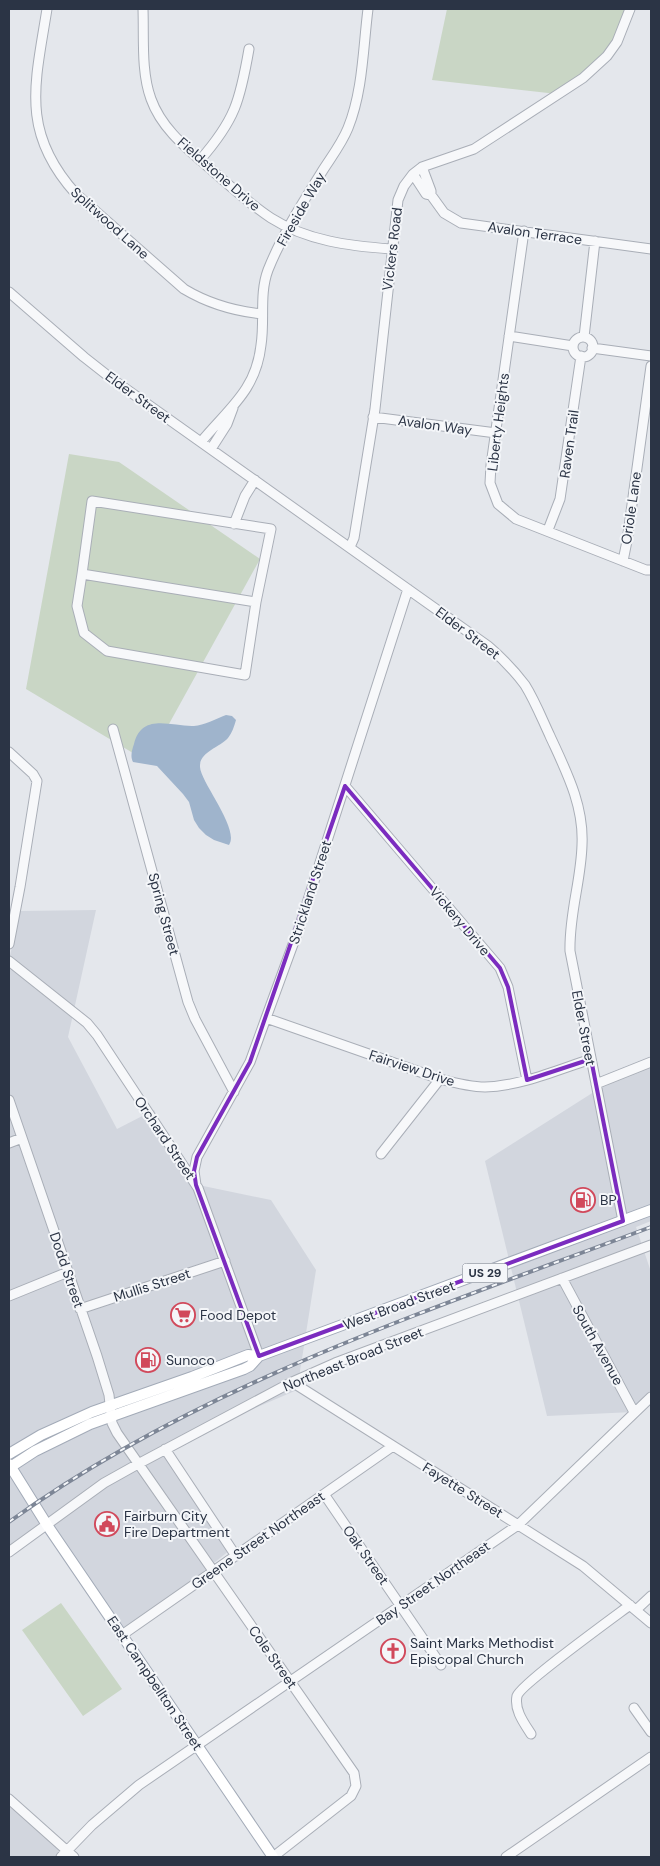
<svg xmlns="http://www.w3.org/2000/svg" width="660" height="1866" font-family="'DM Sans',sans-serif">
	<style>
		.built { fill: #d2d6de }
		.green { fill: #c9d6c5 }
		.water { fill: #9fb4cc }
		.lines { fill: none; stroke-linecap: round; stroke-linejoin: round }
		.minor-casing { stroke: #a9aeb7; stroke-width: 11 }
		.major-casing { stroke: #a3abb8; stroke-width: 12 }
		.minor { stroke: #f7f8fa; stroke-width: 9 }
		.major { stroke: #fff; stroke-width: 10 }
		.rail-casing { stroke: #7d8696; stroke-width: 4 }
		.rail { stroke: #f4f6f9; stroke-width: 2; stroke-dasharray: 5.5; stroke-linecap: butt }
		.marked { fill: none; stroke: #7b2cbf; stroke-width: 4; stroke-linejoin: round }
		.labels { text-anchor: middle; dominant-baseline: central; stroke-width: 4; stroke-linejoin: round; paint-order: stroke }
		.shield { fill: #f4f6f9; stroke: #676e7b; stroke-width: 1 }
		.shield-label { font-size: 12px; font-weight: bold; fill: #2b3445 }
		.street-label { font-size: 14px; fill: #2b3445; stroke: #f4f6f9 }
		.poi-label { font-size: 14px; fill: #2b3445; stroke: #f4f6f9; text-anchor: start }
	</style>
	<rect width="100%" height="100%" fill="#e4e7ec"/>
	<path class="built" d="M96,910l-28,127 49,92 37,-19 35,73 82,17 45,70 -19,120 -131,56 69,100 -111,89 -76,-113 -39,28v-590l11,-49z
		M651,1063v158l-15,6 15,45v123l-18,17 -86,4 -62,-255 112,-71z
		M9,1800l60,55 -3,2h-57z"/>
	<path class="green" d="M447,9h184l-10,35 -55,51 -134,-15z
		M69,454l50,8 141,97 -112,203 -122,-73z
		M61,1603l61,86 -39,27 -61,-86z"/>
	<path class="water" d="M226,715l6,1 4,4c-2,7 -4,13 -8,18 -9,10 -29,14 -28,29 1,16 40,62 29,78l-15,-5 -8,-5 -7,-7 -5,-8 -5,-18 -6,-8 -26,-28 -24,-4c-3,-6 -1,-12 1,-18 8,-32 38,-17 60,-18 10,-1 22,-7 32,-11z"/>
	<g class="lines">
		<defs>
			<path id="minor" d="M47,9c-12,75 -27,123 29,185l108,95c25,15 49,22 78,25
				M143,9c1,29 -2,63 8,90 10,28 33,47 55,66 21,18 42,38 65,53 36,23 79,28 120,31
				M200,160c35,-40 40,-59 49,-111
				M422,167l9,24v4
				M413,174l13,20 5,1 13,18 17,10 190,26
				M524,231l-33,234 -1,18 8,21 18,15 130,51h5
				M9,292l75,65 28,22 376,267c14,12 26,24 37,39 10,16 17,34 25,51 16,35 34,69 32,109 -1,36 -13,69 -12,106l53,270
				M509,336l64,10
				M584,337l11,-96
				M573 347a10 10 0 1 1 20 0a10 10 0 1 1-20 0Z
				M592,348l59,8
				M373,417l123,16
				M201,442c27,-33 55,-51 60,-97 4,-25 -2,-51 7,-75 14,-35 35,-68 55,-100 9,-14 19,-27 25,-42 15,-37 15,-80 20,-119
				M211,449l16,-25 6,-16
				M92,501l179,28 -15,73 -174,-28z
				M234,524l11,-28 10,-16
				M548,530l12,-31 21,-143
				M350,547l4,-9 21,-129 23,-209 6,-14 9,-12 9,-7 52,-18 109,-71 24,-22 10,-14 13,-33
				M623,561l4,-20 24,-175
				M82,574l-5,32 7,27 23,18 138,24 11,-73
				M113,729l75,273 7,17 39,73
				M9,752l24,22 4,7 -17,106 -11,57
				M345,786l155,182 8,19 19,93
				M9,961l78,62 10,12 101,153 61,168
				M266,1018l174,61c15,4 30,8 45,8 36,-1 72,-17 106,-28
				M596,1084l55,-22
				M9,1100l88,256 12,39 3,28 5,10 237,340 2,13 -5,10 -78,61
				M9,1143l13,-5
				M381,1154l59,-75
				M196,1185l-2,-14 3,-14 53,-95 16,-44 33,-90 109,-339
				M562,1278l72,134
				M9,1296l59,-24
				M80,1309l145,-48
				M292,1382l291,184 68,57
				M165,1449l71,107
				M324,1494l117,171
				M9,1552l95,-69 34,-19 154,-82 43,-19 316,-118
				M636,1610l15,-14
				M122,1635l271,-189
				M634,1708l17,24
				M531,1734c-7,-11 -17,-24 -14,-38 3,-11 97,-79 113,-91
				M9,1799l65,58
				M61,1857l31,-32 47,-40 379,-260 133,-128
				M506,1857l145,-100"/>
			<path id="major" d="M9,1454l32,-19 51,-23 100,-35 56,-22 11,1
				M9,1464l38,61 226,332
				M9,1468l26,-17 55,-27 154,-55 6,-3 9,-10 392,-146"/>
		</defs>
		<use href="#minor" class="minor-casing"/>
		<use href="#major" class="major-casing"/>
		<use href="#minor" class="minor"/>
		<use href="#major" class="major"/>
		<defs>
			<path id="rail" d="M9,1522c193,-139 422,-212 642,-295"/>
		</defs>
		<use href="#rail" class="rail-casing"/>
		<use href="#rail" class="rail"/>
	</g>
	<path class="marked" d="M345,786l155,182 8,19 19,93 64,-21 32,162 -364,135 -63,-171 -2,-14 3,-14 53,-95z"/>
	<defs>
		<symbol id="fuel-ring" viewBox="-11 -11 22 22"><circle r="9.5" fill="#f4f6f9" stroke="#d1495b" stroke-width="1.5"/><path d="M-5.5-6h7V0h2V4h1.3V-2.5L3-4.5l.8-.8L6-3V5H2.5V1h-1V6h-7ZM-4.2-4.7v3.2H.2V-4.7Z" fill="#d1495b"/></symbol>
		<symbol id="supermarket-ring" viewBox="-11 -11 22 22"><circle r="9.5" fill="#f4f6f9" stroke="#d1495b" stroke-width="1.5"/><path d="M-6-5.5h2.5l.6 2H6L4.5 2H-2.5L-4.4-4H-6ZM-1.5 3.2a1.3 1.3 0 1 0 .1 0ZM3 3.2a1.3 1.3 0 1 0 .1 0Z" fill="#d1495b"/></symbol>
		<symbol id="civic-ring" viewBox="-11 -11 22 22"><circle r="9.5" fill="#f4f6f9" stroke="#d1495b" stroke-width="1.5"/><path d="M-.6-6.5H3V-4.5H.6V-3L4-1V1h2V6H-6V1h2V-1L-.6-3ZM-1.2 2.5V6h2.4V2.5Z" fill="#d1495b"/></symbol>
		<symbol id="church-ring" viewBox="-11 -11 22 22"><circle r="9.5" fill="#f4f6f9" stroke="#d1495b" stroke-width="1.5"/><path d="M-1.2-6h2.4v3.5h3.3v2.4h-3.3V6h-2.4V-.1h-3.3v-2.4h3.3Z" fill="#d1495b"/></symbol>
	</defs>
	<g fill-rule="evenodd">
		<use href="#fuel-ring" x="569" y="1186" width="28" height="28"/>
		<use href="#supermarket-ring" x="169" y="1301" width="28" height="28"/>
		<use href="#fuel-ring" x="134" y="1346" width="28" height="28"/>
		<use href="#civic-ring" x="93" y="1510" width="28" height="28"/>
		<use href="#church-ring" x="379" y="1637" width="28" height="28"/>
	</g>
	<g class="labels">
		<rect class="shield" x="462.5" y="1263.5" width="45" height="19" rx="4"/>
		<g class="shield-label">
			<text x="485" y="1273">US 29</text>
		</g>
		<g class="street-label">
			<text transform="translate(219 174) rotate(41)">Fieldstone Drive</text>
			<text transform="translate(301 209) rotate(-60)">Fireside Way</text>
			<text transform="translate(110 223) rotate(42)">Splitwood Lane</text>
			<text transform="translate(535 233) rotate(8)">Avalon Terrace</text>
			<text transform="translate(392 249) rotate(-83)">Vickers Road</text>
			<text transform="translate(138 397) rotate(36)">Elder Street</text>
			<text transform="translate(498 422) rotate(-83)">Liberty Heights</text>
			<text transform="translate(435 425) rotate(8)">Avalon Way</text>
			<text transform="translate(569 444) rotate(-82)">Raven Trail</text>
			<text transform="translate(631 508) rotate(-82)">Oriole Lane</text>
			<text transform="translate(468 633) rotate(37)">Elder Street</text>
			<text transform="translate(310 892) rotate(-72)">Strickland Street</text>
			<text transform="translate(164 914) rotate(75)">Spring Street</text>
			<text transform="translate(460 921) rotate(50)">Vickery Drive</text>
			<text transform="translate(584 1028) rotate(79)">Elder Street</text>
			<text transform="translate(412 1068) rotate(18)">Fairview Drive</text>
			<text transform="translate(165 1138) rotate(56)">Orchard Street</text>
			<text transform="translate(67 1270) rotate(71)">Dodd Street</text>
			<text transform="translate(152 1285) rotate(-18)">Mullis Street</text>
			<text transform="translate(399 1305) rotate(-20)">West Broad Street</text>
			<text transform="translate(598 1345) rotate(61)">South Avenue</text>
			<text transform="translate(353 1359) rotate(-22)">Northeast Broad Street</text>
			<text transform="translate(463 1490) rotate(32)">Fayette Street</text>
			<text transform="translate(258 1540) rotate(-35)">Greene Street Northeast</text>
			<text transform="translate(366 1555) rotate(55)">Oak Street</text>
			<text transform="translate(433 1583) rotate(-35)">Bay Street Northeast</text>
			<text transform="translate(273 1657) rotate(55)">Cole Street</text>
			<text transform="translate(155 1683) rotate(56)">East Campbellton Street</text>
		</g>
		<g class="poi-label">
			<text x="600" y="1200">BP</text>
			<text x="200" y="1315">Food Depot</text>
			<text x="166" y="1360">Sunoco</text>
			<text x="124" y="1516">Fairburn City<tspan x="124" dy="16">Fire Department</tspan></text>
			<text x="410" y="1643">Saint Marks Methodist<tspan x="410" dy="16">Episcopal Church</tspan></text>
		</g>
	</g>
	<rect width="660" height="1866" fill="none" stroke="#2b3445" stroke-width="20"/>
</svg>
